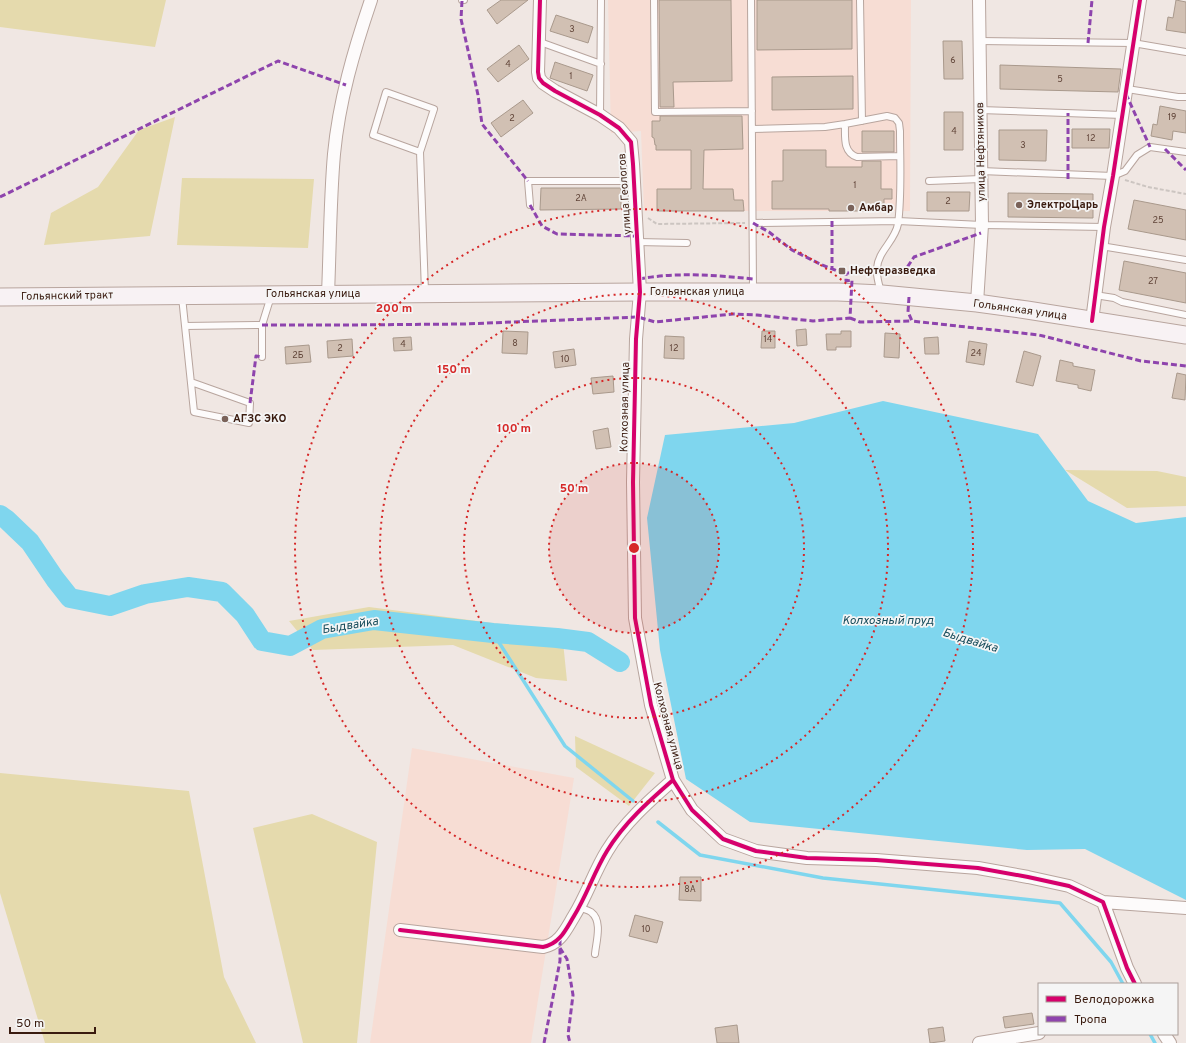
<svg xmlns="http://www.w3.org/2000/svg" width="1186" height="1043" font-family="Overpass,sans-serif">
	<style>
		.built { fill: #f7ddd4 }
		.green { fill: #e5daad }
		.water { fill: #7fd6ee }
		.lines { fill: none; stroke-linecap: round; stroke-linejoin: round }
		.stream { stroke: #7fd6ee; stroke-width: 3.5 }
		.river { stroke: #7fd6ee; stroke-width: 20 }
		.building { fill: #d1c0b3; stroke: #a9998c }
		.lane-casing { stroke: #b8a59e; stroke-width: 8 }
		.street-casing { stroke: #b8a59e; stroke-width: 14 }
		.secondary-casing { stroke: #b8a59e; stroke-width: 19 }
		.path { stroke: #ccc5c1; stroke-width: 2; stroke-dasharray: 4 2; stroke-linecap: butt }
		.lane { stroke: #fdfbfb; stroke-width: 6 }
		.street { stroke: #fdfbfb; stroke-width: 12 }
		.secondary { stroke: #f8f2f4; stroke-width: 17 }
		.quiet { stroke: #8e44ad; stroke-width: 3; stroke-dasharray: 6 3; stroke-linecap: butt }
		.cycleway-casing { stroke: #f5f5f5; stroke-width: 6 }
		.cycleway { stroke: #d6006c; stroke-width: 4 }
		.ring { fill: none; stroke: #d62828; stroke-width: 2; stroke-dasharray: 2 4 }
		.poi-dot { fill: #7a6259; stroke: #f5f5f5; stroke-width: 1.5 }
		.labels { text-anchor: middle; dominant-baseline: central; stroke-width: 3.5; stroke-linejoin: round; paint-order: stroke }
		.number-label { font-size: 9px; fill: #604438 }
		.street-label { font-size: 11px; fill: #3a1b0f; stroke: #f5f5f5 }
		.poi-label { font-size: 11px; font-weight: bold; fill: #3a1b0f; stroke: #f5f5f5; text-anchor: start }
		.water-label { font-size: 12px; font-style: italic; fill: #154b5a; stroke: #f5f5f5 }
		.centre { fill: #d62828; stroke: #f5f5f5; stroke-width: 2 }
		.ring-label { font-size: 12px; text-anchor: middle; font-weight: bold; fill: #d62828; stroke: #f5f5f5; stroke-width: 3.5; stroke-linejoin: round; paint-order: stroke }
	</style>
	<rect width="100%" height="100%" fill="#f0e7e3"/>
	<path class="built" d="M608,0h303l-1,211h-266l-3,-80 -30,2z
		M412,748l162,30 -43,265h-161z"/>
	<path class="green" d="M0,0h166l-11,47 -155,-20z
		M175,117l-25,119 -106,9 7,-32 47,-26 41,-57z
		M182,178l132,1 -6,69 -131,-3z
		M1065,470l92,1 29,6v29l-59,2z
		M369,607l193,25 5,49 -31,-3 -83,-33 -140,5 -24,-29z
		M575,736l80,37 -26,33 -53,-39z
		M0,773l189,18 35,186 32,66h-211l-45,-150z
		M312,814l65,28 -20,201h-54l-50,-215z"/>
	<path class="water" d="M883,401l155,33 50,67 48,22 50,-6v383l-101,-51 -58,1 -277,-28 -64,-43 -26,-129 -13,-132 18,-83 129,-12z"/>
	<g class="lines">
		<path class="stream" d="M493,633l72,113 68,55
			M658,822l42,33 123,23 237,25 51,59 12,22
			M1150,1034l5,9"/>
		<path class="river" d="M0,515l7,5 23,22 25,37 15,19 40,8 35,-12 43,-7 34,5 23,23 17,26 28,5 32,-17 52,-9 119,13 64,5 31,4 32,20"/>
	</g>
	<path class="building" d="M501,0h27l-31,24 -10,-14z
		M659,0h72l1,81 -59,1 1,25h-14z
		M757,0h95v49l-95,1z
		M1176,0l10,2v31l-20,-3 2,-13 5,1z
		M556,15l37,12 -5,16 -38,-12z
		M943,41h19l1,38h-19z
		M519,45l10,14 -31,23 -11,-13z
		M555,62l38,13 -6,16 -37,-13z
		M1000,65l121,4 -3,23 -118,-3z
		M853,76v33l-81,1v-33z
		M523,100l10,13 -32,24 -10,-14z
		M1160,106l26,5v22l-13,-2 -1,9 -21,-4 2,-12 4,1z
		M944,112h19v38h-19z
		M660,116h82l1,33 -39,1 -1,39h30l1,11h9l1,11h-87v-22h34v-39h-35v-5h-1l-1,-7 -2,-1v-16h8z
		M1072,129h38l-1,19h-37z
		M999,130h48l-1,31 -47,-1z
		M862,131h32v21h-32z
		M783,150h43v17h36v-6h19v28h11v10h-8v12h-55v-2h-57v-28h11z
		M541,188h80v21l-81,1z
		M927,192h43l-1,19h-42z
		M1008,193l85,1v24l-85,-1z
		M1134,200l52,10v30l-58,-11z
		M1124,261l62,12v30l-67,-13z
		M806,329l1,16 -10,1 -1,-16z
		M503,331l25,1 -1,22 -25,-1z
		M762,331h13v17h-14z
		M841,331h10v16h-15v3h-9l-1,-16h15z
		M885,333l15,1 -1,24 -15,-1z
		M665,336l19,1v22l-20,-1z
		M411,337l1,13 -18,1 -1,-13z
		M938,337l1,17h-14l-1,-16z
		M352,339l1,17 -25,2 -1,-17z
		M969,341l18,3 -3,21 -18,-3z
		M309,345l2,17 -25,2 -1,-17z
		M574,349l2,16 -21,3 -2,-16z
		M1024,351l17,5 -8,30 -17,-4z
		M1060,360l13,3v3l22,4 -4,21 -13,-3v-3l-22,-4z
		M1177,373l9,2 -1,25 -13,-2z
		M613,376l1,16 -21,2 -2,-16z
		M608,428l3,19 -15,2 -3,-18z
		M680,877h21v24l-22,-1z
		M635,915l28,7 -6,21 -28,-7z
		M1032,1013l2,11 -29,4 -2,-11z
		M737,1025l2,18h-22l-2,-15z
		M943,1027l2,14 -15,2 -2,-14z"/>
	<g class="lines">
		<defs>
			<path id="lane" d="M462,0h2
				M654,0l1,112 97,-1
				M751,0l2,290
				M860,0l2,121
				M980,41l153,2 53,9
				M540,42l61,22
				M1127,89l51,8h8
				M980,110l142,5
				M600,115l1,-115
				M845,124c0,14 -2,28 12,33l43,-1
				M752,129l73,-2 20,-3 42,-8 8,2 4,5 1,8c0,31 2,62 -2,93 -3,17 -20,27 -21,44 -1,8 2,17 4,24
				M420,152l-47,-17 13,-43 48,17 -14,43 5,140
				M981,171l132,5 12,-5 12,-16 13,-8 36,5
				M929,181l52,-2
				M530,205l-2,-24h106
				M753,223l145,-2 84,4 122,2
				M637,242l50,1
				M1101,246l85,14
				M1095,295l19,3 8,4 64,13
				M182,297c4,38 8,76 12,115l55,11 1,-20 -59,-21
				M185,326l77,-1
				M262,357v-32l9,-29
				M579,907c4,2 9,3 12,5 12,9 5,30 4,42"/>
			<path id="street" d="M540,0l-2,72 1,6 4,5 12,8 45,24 19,13 12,14 2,22 7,128 -4,47 -3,143 2,136 16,87 22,75 19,30 31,29 33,12 51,7 69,2 102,8 50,9 41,9 34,16 24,66 8,16
				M328,294c2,-47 2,-94 6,-140 5,-53 20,-104 37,-154
				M977,303l5,-78 -3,-225
				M1092,321l12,-94 9,-51 27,-176
				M1103,902l83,6
				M400,930l143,17c17,-3 23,-18 31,-31 13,-21 20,-44 33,-65 17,-28 42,-50 66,-71
				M1164,1034l6,9
				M979,1043l60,-10"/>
			<path id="secondary" d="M0,297l640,-5h198l44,2 95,9 50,7 159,25"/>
		</defs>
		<use href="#lane" class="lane-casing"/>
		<use href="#street" class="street-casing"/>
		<use href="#secondary" class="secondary-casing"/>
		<path class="path" d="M1125,180l23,7 38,7
			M648,218l9,6 88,-1"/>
		<use href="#lane" class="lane"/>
		<use href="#street" class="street"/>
		<use href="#secondary" class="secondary"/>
		<path class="quiet" d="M462,1l-1,18 17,76 4,29 46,57
			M1088,43l4,-43
			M1126,94l24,53
			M1165,149l21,21
			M1068,179v-66
			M0,197l278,-136 68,24
			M530,205l12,21 15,8 80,2
			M832,221v48
			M753,223l16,9 23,18 28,14 22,9 62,-1 10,-15 67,-24
			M639,279c38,-7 76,-4 114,0
			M909,297l-1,15 4,9 127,14 102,26 45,5
			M850,318l10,4 52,-1
			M262,325h84l117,-1 175,-7 17,5 78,-8 24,1 56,6 37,-3 2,-38 -6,1v-8
			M250,403l6,-47 6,1
			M560,948l7,11 6,36 -5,40 2,8
			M544,1043l16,-82v-23"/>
		<defs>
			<path id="cycleway" d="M540,0l-2,72 1,6 4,5 12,8 45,24 19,13 12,14 2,22 7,128 -4,47 -3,143 2,136 16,87 22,75 19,30 31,29 33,12 51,7 69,2 102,8 50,9 41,9 34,16 24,66 8,16
				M1092,321l12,-94 9,-51 27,-176
				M400,930l143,17c17,-3 23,-18 31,-31 13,-21 20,-44 33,-65 17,-28 42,-50 66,-71"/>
		</defs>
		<use href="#cycleway" class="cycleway-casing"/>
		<use href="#cycleway" class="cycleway"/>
	</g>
	<circle cx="634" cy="548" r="85" fill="#d62828" fill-opacity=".12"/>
	<g class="ring">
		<circle cx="634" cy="548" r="85"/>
		<circle cx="634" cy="548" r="170"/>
		<circle cx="634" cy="548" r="254"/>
		<circle cx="634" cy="548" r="339"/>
	</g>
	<g class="poi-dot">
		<circle cx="1019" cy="205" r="4"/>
		<circle cx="851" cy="208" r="4"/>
		<rect x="838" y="267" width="8" height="8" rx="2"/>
		<circle cx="225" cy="419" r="4"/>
	</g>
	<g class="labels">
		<g class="number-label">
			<text x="572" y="29">3</text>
			<text x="953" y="60">6</text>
			<text x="508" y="64">4</text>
			<text x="571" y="76">1</text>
			<text x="1060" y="79">5</text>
			<text x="1172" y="117">19</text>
			<text x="512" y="118">2</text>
			<text x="954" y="131">4</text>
			<text x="1091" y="138">12</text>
			<text x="1023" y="145">3</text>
			<text x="855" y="185">1</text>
			<text x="581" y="198">2А</text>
			<text x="948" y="201">2</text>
			<text x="1158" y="220">25</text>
			<text x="1153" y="281">27</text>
			<text x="768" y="339">14</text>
			<text x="515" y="343">8</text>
			<text x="403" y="344">4</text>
			<text x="340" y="348">2</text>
			<text x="674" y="348">12</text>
			<text x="976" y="353">24</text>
			<text x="298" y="355">2Б</text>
			<text x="565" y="359">10</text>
			<text x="690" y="889">8А</text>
			<text x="646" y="929">10</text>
		</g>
		<g class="street-label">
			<text transform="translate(981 152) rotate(-91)">улица Нефтяников</text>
			<text transform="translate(625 194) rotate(-94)">улица Геологов</text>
			<text x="697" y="292">Гольянская улица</text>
			<text x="313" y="294">Гольянская улица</text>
			<text transform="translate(67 296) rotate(-1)">Гольянский тракт</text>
			<text transform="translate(1020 310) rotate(8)">Гольянская улица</text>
			<text transform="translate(625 407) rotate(-89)">Колхозная улица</text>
			<text transform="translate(668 726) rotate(75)">Колхозная улица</text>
		</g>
		<g class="poi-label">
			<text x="1027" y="205">ЭлектроЦарь</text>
			<text x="859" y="208">Амбар</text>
			<text x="850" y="271">Нефтеразведка</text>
			<text x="233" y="419">АГЗС ЭКО</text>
		</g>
		<g class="water-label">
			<text x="888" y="621">Колхозный пруд</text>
			<text transform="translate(350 626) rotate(-9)">Быдвайка</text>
			<text transform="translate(970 641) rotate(17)">Быдвайка</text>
		</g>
	</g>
	<circle cx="634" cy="548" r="6" class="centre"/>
	<g class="ring-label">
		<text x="394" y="312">200 m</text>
		<text x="454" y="373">150 m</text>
		<text x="514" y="432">100 m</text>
		<text x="574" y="492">50 m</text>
	</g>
	<rect x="1038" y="983" width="140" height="52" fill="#f5f5f5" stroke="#aa9e99"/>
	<rect x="1046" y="996" width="20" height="6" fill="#d6006c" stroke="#aa9e99"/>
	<text x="1074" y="1003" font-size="12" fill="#3a1b0f">Велодорожка</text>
	<rect x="1046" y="1016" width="20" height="6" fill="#8e44ad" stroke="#aa9e99"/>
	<text x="1074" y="1023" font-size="12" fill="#3a1b0f">Тропа</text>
	<path d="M10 1027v6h85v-6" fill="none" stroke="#3a1b0f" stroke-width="2"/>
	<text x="16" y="1027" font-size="12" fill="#3a1b0f" stroke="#f5f5f5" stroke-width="3" paint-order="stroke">50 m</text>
</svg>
